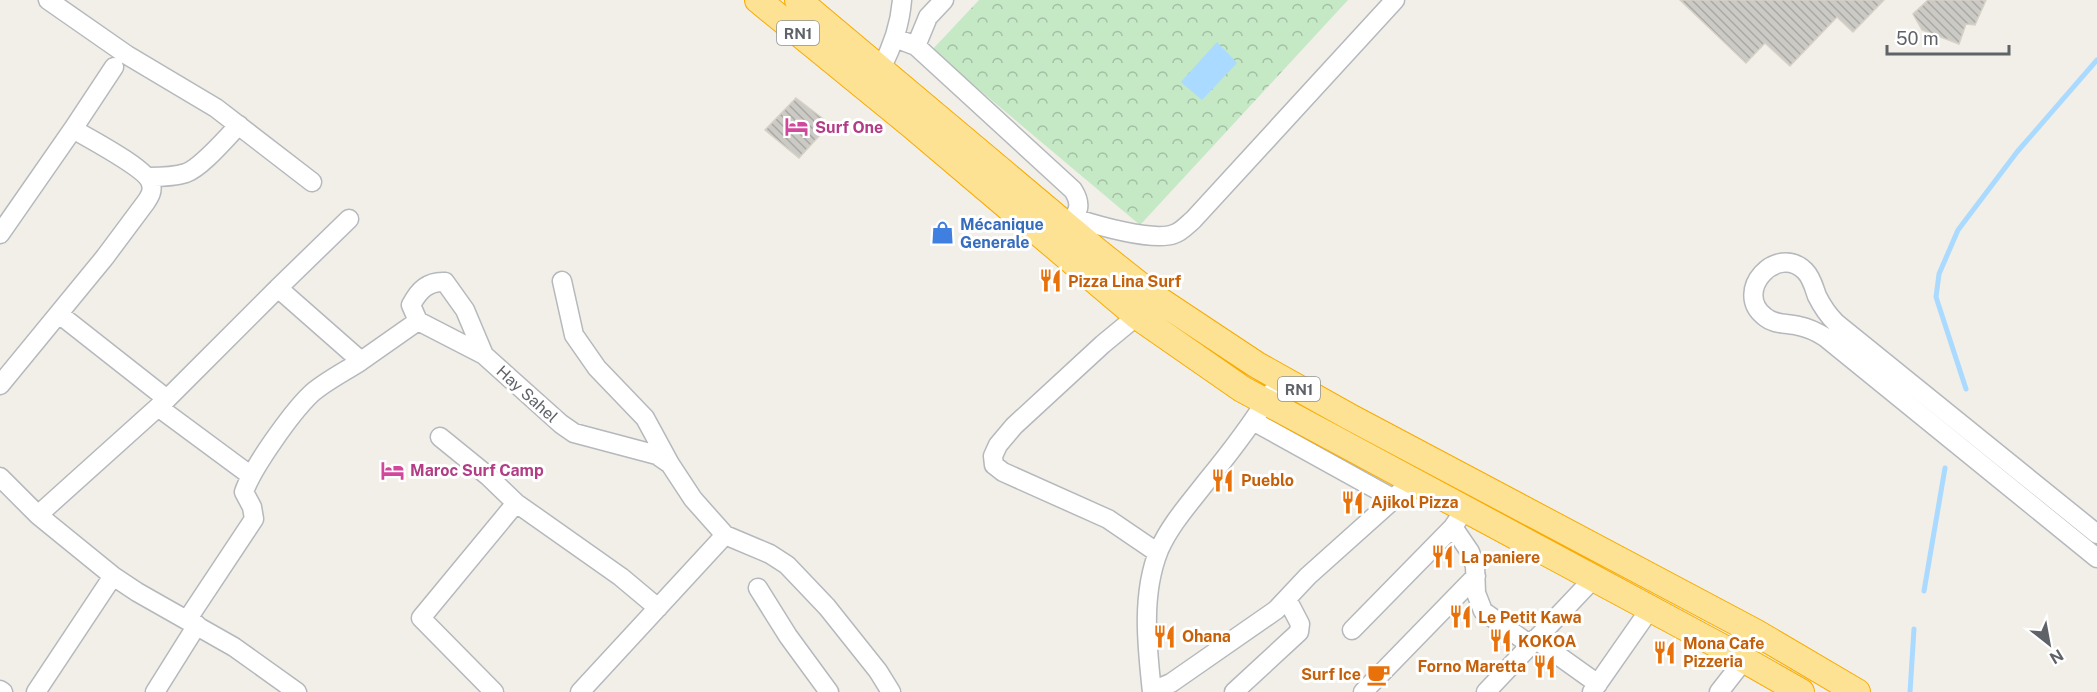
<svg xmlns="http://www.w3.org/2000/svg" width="2097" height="692" font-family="'Public Sans',sans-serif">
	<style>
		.park { fill: url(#park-crowns) }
		.water { fill: #aadaff }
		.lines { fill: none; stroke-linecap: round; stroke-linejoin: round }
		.stream { stroke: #aadaff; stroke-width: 5 }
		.building { fill: url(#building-back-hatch); stroke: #d6d1c6; stroke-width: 1.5 }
		.minor-casing { stroke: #b5b8bc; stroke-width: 21 }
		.highway-casing { stroke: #f9ab00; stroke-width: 28 }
		.minor { stroke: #fff; stroke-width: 18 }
		.highway { stroke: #fde293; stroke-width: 26 }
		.labels { text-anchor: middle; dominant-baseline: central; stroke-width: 6; stroke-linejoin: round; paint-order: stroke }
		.shield { fill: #fff; stroke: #8f9295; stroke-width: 1.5 }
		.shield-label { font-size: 15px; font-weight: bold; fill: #5f6368 }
		.hotel-label { font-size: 16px; font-weight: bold; fill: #b23c85; stroke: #fff; text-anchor: start }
		.shop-label { font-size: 16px; font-weight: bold; fill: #366cbe; stroke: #fff; text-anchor: start }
		.food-label { font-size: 16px; font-weight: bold; fill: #c56008; stroke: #fff; text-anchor: start }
		.street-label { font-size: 16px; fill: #5f6368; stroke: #fff }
	</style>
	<defs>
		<pattern id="park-crowns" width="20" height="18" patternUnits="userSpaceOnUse" patternTransform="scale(1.5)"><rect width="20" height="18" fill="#c5e8c5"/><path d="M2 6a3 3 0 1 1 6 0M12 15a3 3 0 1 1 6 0" fill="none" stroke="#a3c0a4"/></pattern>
		<pattern id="building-back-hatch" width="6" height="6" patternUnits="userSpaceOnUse" patternTransform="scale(1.5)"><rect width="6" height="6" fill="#cccac5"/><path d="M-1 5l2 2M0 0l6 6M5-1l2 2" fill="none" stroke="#a9a8a4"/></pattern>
	</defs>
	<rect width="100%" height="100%" fill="#f1efe8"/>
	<path class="park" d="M979,0h369l-208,225 -208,-175z"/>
	<path class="water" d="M1217,42l20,21 -35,37 -21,-18z"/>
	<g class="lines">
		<path class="stream" d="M1966,389l-30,-92 3,-23 19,-44 59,-78 80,-92
			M1924,591l21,-123
			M1910,692l4,-63"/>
	</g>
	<path class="building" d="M1680,0h204l-31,32 -16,-15 -47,49 -25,-23 -19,20z
		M1928,0h58l-11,25 -9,-1 -7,20 -37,-14 -9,-16z
		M796,98l34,26 -31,34 -34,-28z"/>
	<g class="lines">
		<defs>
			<path id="minor" d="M48,0l79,55 89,53 96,74
				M895,38l21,8 157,144c10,16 5,22 -6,37
				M916,46l12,-29 16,-17
				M881,68c12,-22 19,-43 21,-68
				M73,129l41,-62
				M148,177c12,0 26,0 38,-4 16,-6 40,-35 53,-48
				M1074,218c22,7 79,24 100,16 7,-2 13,-9 19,-14l202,-220
				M0,234l73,-105c15,9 75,40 78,55 2,7 -1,12 -5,18l-41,55 -105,128
				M562,281l12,54 23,33 48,50 25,46
				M278,288l71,-69
				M1137,316l-34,28 -89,82 -16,19 -5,11 1,9 9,7 105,47 50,34
				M418,321l-7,-16c8,-15 17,-24 34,-23l20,28 19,45
				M167,399l111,-111 83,73 57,-40 66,34 77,69 13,9 83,22 13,9 23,35 32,36 -145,157
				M158,407l92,68
				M1253,421l141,78 7,-8
				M440,437l48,39 28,27 105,74 37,31
				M0,477l38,38 75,61 24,16 97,55 63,45
				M1465,509l-12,18 17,25 5,14 1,27 7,18 46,33
				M38,515l129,-116 -108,-85
				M2097,534l-261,-211c-8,-8 -14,-17 -19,-27 -3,-8 -5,-18 -12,-25 -28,-28 -72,20 -41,45 10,9 23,7 35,10 10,2 18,6 26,11l272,221
				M725,535l45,19 17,11 40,42 51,64 13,21
				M758,588l30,48 41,56
				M187,620l67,-101 -2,-12 -8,-15c8,-24 48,-80 67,-98 13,-12 35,-23 50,-33
				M1352,630l101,-103
				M1535,639l63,45
				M0,690l3,2
				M1152,691l19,-8 105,-73 32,-34 86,-77
				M36,692l77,-116
				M155,692l42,-67
				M494,692l-73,-74 95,-115
				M1152,692c-5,-46 -11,-98 7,-142 11,-25 30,-46 47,-68 23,-28 46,-58 65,-89
				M1234,692l65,-60 1,-8 -13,-25
				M1363,692l113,-116
				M1486,692l108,-114
				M1592,692l58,-83
				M1719,692l25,-32"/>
			<path id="highway" d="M758,0l152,124 227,192 105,73 487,262 72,41
				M798,0l300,252 58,46 101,67 93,52 405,215 102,60"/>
		</defs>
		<use href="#minor" class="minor-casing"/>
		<use href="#highway" class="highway-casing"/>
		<use href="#minor" class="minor"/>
		<use href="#highway" class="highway"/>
	</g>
	<defs>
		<symbol id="hotel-bare" viewBox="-9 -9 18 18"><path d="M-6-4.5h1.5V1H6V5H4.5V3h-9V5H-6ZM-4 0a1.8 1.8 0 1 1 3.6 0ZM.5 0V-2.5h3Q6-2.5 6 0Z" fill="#d1479c" stroke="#fff" stroke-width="2.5" paint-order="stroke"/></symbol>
		<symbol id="shop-bare" viewBox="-9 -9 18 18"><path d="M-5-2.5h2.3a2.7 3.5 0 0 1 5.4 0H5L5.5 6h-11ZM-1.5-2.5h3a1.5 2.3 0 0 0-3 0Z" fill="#3f7fe0" stroke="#fff" stroke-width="2.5" paint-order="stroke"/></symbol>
		<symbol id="restaurant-bare" viewBox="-9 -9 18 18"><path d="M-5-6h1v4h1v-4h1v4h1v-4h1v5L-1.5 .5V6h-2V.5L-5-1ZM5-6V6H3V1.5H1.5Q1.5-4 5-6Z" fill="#e8710a" stroke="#fff" stroke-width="2.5" paint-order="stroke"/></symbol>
		<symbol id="cafe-bare" viewBox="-9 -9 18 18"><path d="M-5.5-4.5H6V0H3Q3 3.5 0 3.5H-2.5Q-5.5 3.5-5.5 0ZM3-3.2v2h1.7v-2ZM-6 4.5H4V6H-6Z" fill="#e8710a" stroke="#fff" stroke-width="2.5" paint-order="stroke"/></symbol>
	</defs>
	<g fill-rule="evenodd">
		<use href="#hotel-bare" x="780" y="110" width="33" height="33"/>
		<use href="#shop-bare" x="926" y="216" width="33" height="33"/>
		<use href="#restaurant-bare" x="1034" y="264" width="33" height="33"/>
		<use href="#hotel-bare" x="376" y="454" width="33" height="33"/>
		<use href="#restaurant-bare" x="1206" y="464" width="33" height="33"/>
		<use href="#restaurant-bare" x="1336" y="486" width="33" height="33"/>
		<use href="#restaurant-bare" x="1426" y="540" width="33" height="33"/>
		<use href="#restaurant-bare" x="1444" y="600" width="33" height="33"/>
		<use href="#restaurant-bare" x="1148" y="620" width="33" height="33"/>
		<use href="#restaurant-bare" x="1484" y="624" width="33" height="33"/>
		<use href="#restaurant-bare" x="1648" y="636" width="33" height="33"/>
		<use href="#restaurant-bare" x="1528" y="650" width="33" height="33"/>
		<use href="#cafe-bare" x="1362" y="658" width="33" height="33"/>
	</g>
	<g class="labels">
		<g class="shield">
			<rect x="777" y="21" width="42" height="24" rx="4.5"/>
			<rect x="1278" y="377" width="42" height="24" rx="4.5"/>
		</g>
		<g class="shield-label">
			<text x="798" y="33">RN1</text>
			<text x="1299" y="389">RN1</text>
		</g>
		<g class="hotel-label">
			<text x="815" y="127">Surf One</text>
			<text x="410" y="470">Maroc Surf Camp</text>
		</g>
		<g class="shop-label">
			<text x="960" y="224">Mécanique<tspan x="960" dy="18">Generale</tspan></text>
		</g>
		<g class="food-label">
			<text x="1068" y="281">Pizza Lina Surf</text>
			<text x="1241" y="480">Pueblo</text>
			<text x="1371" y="502">Ajikol Pizza</text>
			<text x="1461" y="557">La paniere</text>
			<text x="1478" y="617">Le Petit Kawa</text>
			<text x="1182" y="636">Ohana</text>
			<text x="1518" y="641">KOKOA</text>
			<text x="1683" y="643">Mona Cafe<tspan x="1683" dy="18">Pizzeria</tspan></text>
			<text x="1526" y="666" text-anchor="end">Forno Maretta</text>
			<text x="1361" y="674" text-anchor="end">Surf Ice</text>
		</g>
		<g class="street-label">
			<text transform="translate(527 394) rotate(42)">Hay Sahel</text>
		</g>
	</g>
	<g transform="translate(2049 644) rotate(149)" stroke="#ffffff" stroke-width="4.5" paint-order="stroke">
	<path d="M0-4.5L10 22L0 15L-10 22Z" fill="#5f6368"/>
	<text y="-9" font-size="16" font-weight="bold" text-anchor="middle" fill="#5f6368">N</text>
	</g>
	<path d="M1887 45v9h122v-9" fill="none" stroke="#5f6368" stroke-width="3"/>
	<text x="1896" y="45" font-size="18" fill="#5f6368" stroke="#ffffff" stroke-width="4.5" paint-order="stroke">50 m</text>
</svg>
